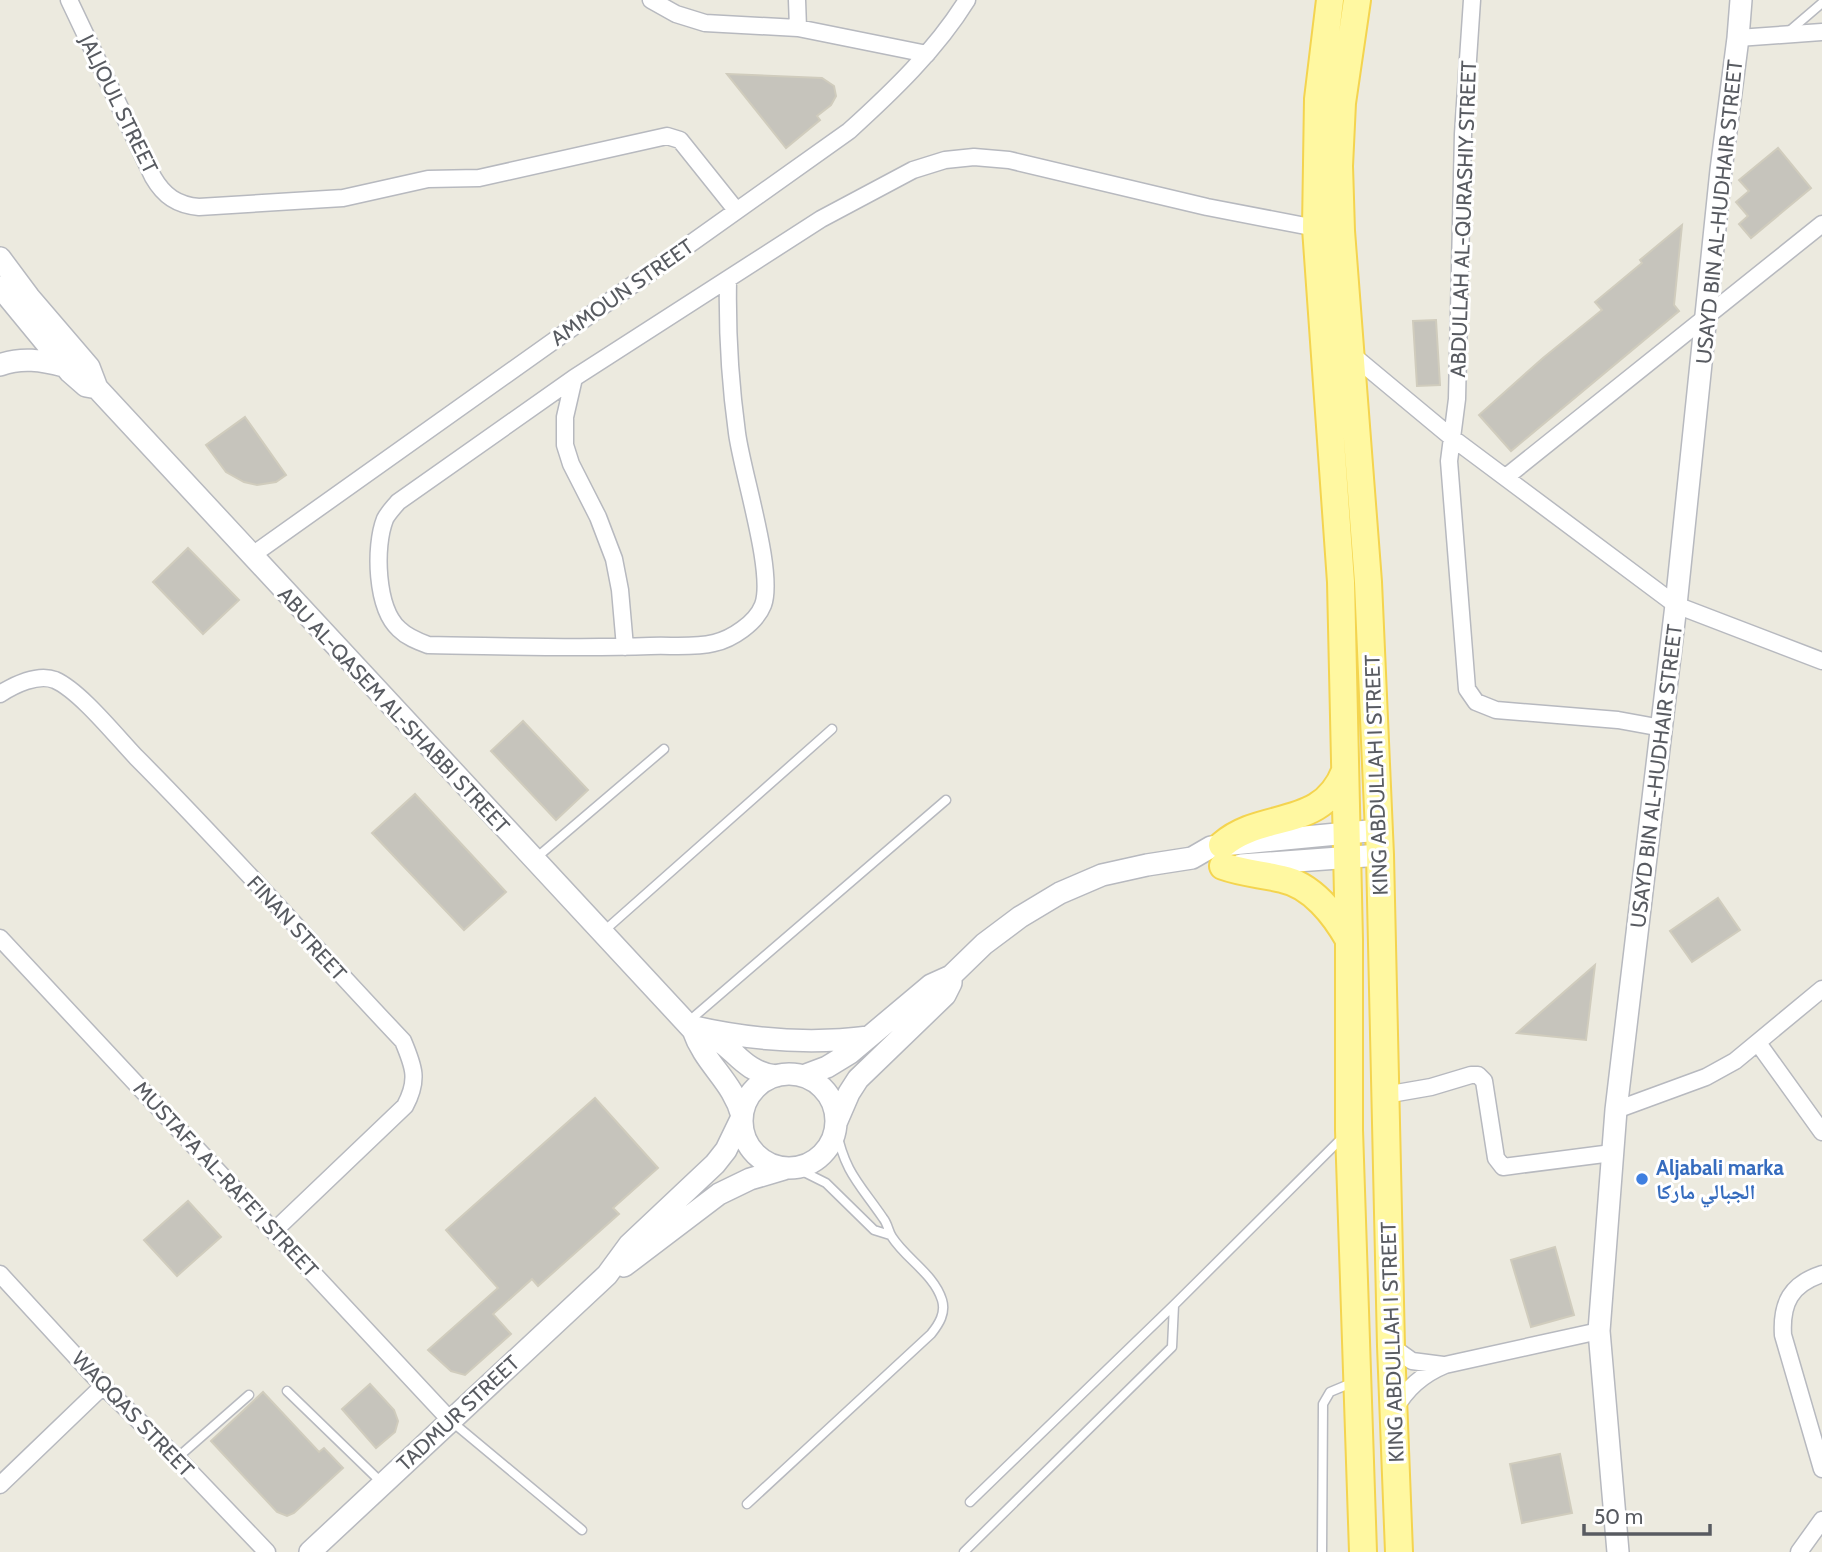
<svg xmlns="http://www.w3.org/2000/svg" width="1822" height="1552" font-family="Cabin,'Noto Naskh Arabic',sans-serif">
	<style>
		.building { fill: #c6c4bc; stroke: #d0ccbd; stroke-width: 2 }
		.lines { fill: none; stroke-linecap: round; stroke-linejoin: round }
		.service-casing { stroke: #b7b9bf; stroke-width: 11 }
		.minor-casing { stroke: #b7b9bf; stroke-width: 19 }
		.tertiary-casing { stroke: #b7b9bf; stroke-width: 24 }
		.primary-casing { stroke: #f4d44f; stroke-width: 30 }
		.service { stroke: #fff; stroke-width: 8 }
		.minor { stroke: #fff; stroke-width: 16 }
		.tertiary { stroke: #fff; stroke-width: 21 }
		.primary { stroke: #fff8a1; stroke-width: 26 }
		.shop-dot { fill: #3f7fe0; stroke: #fff; stroke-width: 2.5 }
		.labels { text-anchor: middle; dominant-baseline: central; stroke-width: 6; stroke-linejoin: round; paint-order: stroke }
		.street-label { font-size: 21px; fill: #585b61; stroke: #fff }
		.shop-label { font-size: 21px; font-weight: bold; fill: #366cbe; stroke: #fff; text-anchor: start }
	</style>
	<rect width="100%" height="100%" fill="#eceadf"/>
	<path class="building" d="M727,74l95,4 12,8 2,10 -5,9 -14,11 3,4 -34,28z
		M1778,148l33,40 -60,50 -12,-14 9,-8 -12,-14 13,-11 -10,-11z
		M1682,225l-8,80 5,6 -168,140 -32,-36 64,-57 59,-48 -7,-8 47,-39 -2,-3z
		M1436,320l4,65 -23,1 -4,-65z
		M245,417l41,58 -10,7 -19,3 -13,-3 -18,-10 -20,-27z
		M188,548l51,52 -36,34 -50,-52z
		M523,721l65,69 -32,30 -65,-69z
		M415,794l91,98 -42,38 -92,-97z
		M1718,898l22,32 -48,32 -22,-31z
		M1595,965l-9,75 -69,-7z
		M595,1098l63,70 -45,40 6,6 -81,72 -6,-7 -39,35 18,20 -46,41 -14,-4 -23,-21 70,-62 -52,-58z
		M188,1201l33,36 -44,39 -33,-36z
		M1555,1247l19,68 -43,12 -20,-67z
		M370,1384l24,26 4,11 -3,11 -19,16 -34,-39z
		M263,1392l56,60 5,-4 19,20 -49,45 -7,3 -10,-4 -66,-71z
		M1560,1454l12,59 -50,10 -12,-59z"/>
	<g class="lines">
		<defs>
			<path id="service" d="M1787,33l35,-30
				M536,858l128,-109
				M604,931l228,-202
				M689,1021l257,-221
				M796,1168l30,15 48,47 16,5
				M287,1391l95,92
				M451,1421l131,109
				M177,1458l72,-63
				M970,1502l204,-197 168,-167
				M747,1504l184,-170c8,-10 15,-21 11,-34 -8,-26 -36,-41 -50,-63 -4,-6 -4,-13 -9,-19 -24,-35 -38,-45 -47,-89
				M964,1552l208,-205 2,-42
				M1322,1552l1,-148 7,-12 24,-10"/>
			<path id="minor" d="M69,0l84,177c11,19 24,28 46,30l144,-9 85,-19 51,-1 188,-42 13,4 56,70
				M651,0l25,14 29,9 93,5 129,26
				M797,0l1,28
				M1472,0l-9,134 -6,265 -8,62 18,228 9,13 20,8 122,10 44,8
				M1738,38l84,-6
				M728,280c-1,51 2,102 9,153 5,39 38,140 26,172 -7,18 -31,34 -49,38 -20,5 -44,2 -64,3 -74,3 -148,0 -222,-1 -11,-4 -21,-8 -29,-16 -23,-21 -25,-82 -14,-110 3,-6 9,-12 13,-17l176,-124 247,-159 92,-49 32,-10 29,-3 35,3 198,47 109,21
				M1350,353l101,84 225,168 146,56
				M574,378l-9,39v28l6,19 27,53 16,42 6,31 5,57
				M1506,477l316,-253
				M251,556l598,-425c43,-39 87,-81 118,-131
				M0,694c14,-9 38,-21 55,-14 25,11 61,56 81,77 92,92 178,190 267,284 11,26 16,39 2,65l-131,125
				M0,938l451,483
				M1758,1043l64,89
				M1385,1095l46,-8 40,-12h7l6,6 12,77 7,9 109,-14
				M1616,1110l90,-33 29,-16 87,-72
				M0,1274l103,112 74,72 90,94
				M1822,1274c-31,10 -41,29 -39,61l39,134
				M1391,1346l21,15 31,4
				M1395,1409c12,-22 28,-35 50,-44l154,-34
				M0,1485l103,-99
				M1799,1552l23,-32"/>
			<path id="tertiary" d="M0,258l29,39 60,70 8,21 596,642c12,35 40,51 49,86
				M0,287l70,85 16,14 11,2
				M0,365c21,-8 42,-5 64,1
				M1241,865l139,-10
				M690,1026c60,14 117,19 179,11
				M706,1033c28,12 35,39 70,43
				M742 1121a47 47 0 1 1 94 0a47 47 0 1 1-94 0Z
				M803,1076l24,-9 23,-14 81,-68 20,-9 33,-32 36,-27 40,-24 42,-18 45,-10 45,-7 19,-11 11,-2 157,-15
				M836,1123l13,-30 9,-14 87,-84 6,-12v-7
				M624,1266l95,-72 31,-15 34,-10
				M310,1552l297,-277 22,-30 86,-81 11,-14 15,-31
				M1618,1552l-19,-221 17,-221 60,-505 45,-435 17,-132 3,-38"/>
			<path id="primary" d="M1330,0l-12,99 -2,129 25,354 8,358v190l14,422
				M1357,0l-15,103 -3,63 2,65 27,351 12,273 11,491 8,206
				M1222,845c40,-35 100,-14 123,-74
				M1223,866c19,7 39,8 59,13 30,6 53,36 67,61"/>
		</defs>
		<use href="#service" class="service-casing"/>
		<use href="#minor" class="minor-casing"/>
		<use href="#tertiary" class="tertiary-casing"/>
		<use href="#primary" class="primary-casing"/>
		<use href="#service" class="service"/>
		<use href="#minor" class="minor"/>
		<use href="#tertiary" class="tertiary"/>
		<use href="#primary" class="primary"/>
	</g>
	<circle class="shop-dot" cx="1642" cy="1179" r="7"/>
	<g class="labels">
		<g class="street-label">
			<text transform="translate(119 104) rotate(64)">JALJOUL STREET</text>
			<text transform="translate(1719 212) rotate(-84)">USAYD BIN AL-HUDHAIR STREET</text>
			<text transform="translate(1463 219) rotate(-88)">ABDULLAH AL-QURASHIY STREET</text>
			<text transform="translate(622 292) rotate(-35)">AMMOUN STREET</text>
			<text transform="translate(394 710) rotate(47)">ABU AL-QASEM AL-SHABBI STREET</text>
			<text transform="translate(1376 775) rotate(-92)">KING ABDULLAH I STREET</text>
			<text transform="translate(1656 776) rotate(-83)">USAYD BIN AL-HUDHAIR STREET</text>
			<text transform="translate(297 928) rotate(47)">FINAN STREET</text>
			<text transform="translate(226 1179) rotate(47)">MUSTAFA AL-RAFE’I STREET</text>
			<text transform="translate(1392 1342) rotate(-92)">KING ABDULLAH I STREET</text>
			<text transform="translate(458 1413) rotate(-43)">TADMUR STREET</text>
			<text transform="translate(133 1414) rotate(46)">WAQQAS STREET</text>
		</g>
		<g class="shop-label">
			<text x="1656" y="1167">Aljabali marka<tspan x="1656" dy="24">الجبالي ماركا</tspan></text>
		</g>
	</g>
	<path d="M1584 1524v10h126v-10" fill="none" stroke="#585b61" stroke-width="3.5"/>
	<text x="1594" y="1524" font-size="21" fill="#585b61" stroke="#ffffff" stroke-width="5" paint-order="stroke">50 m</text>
</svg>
